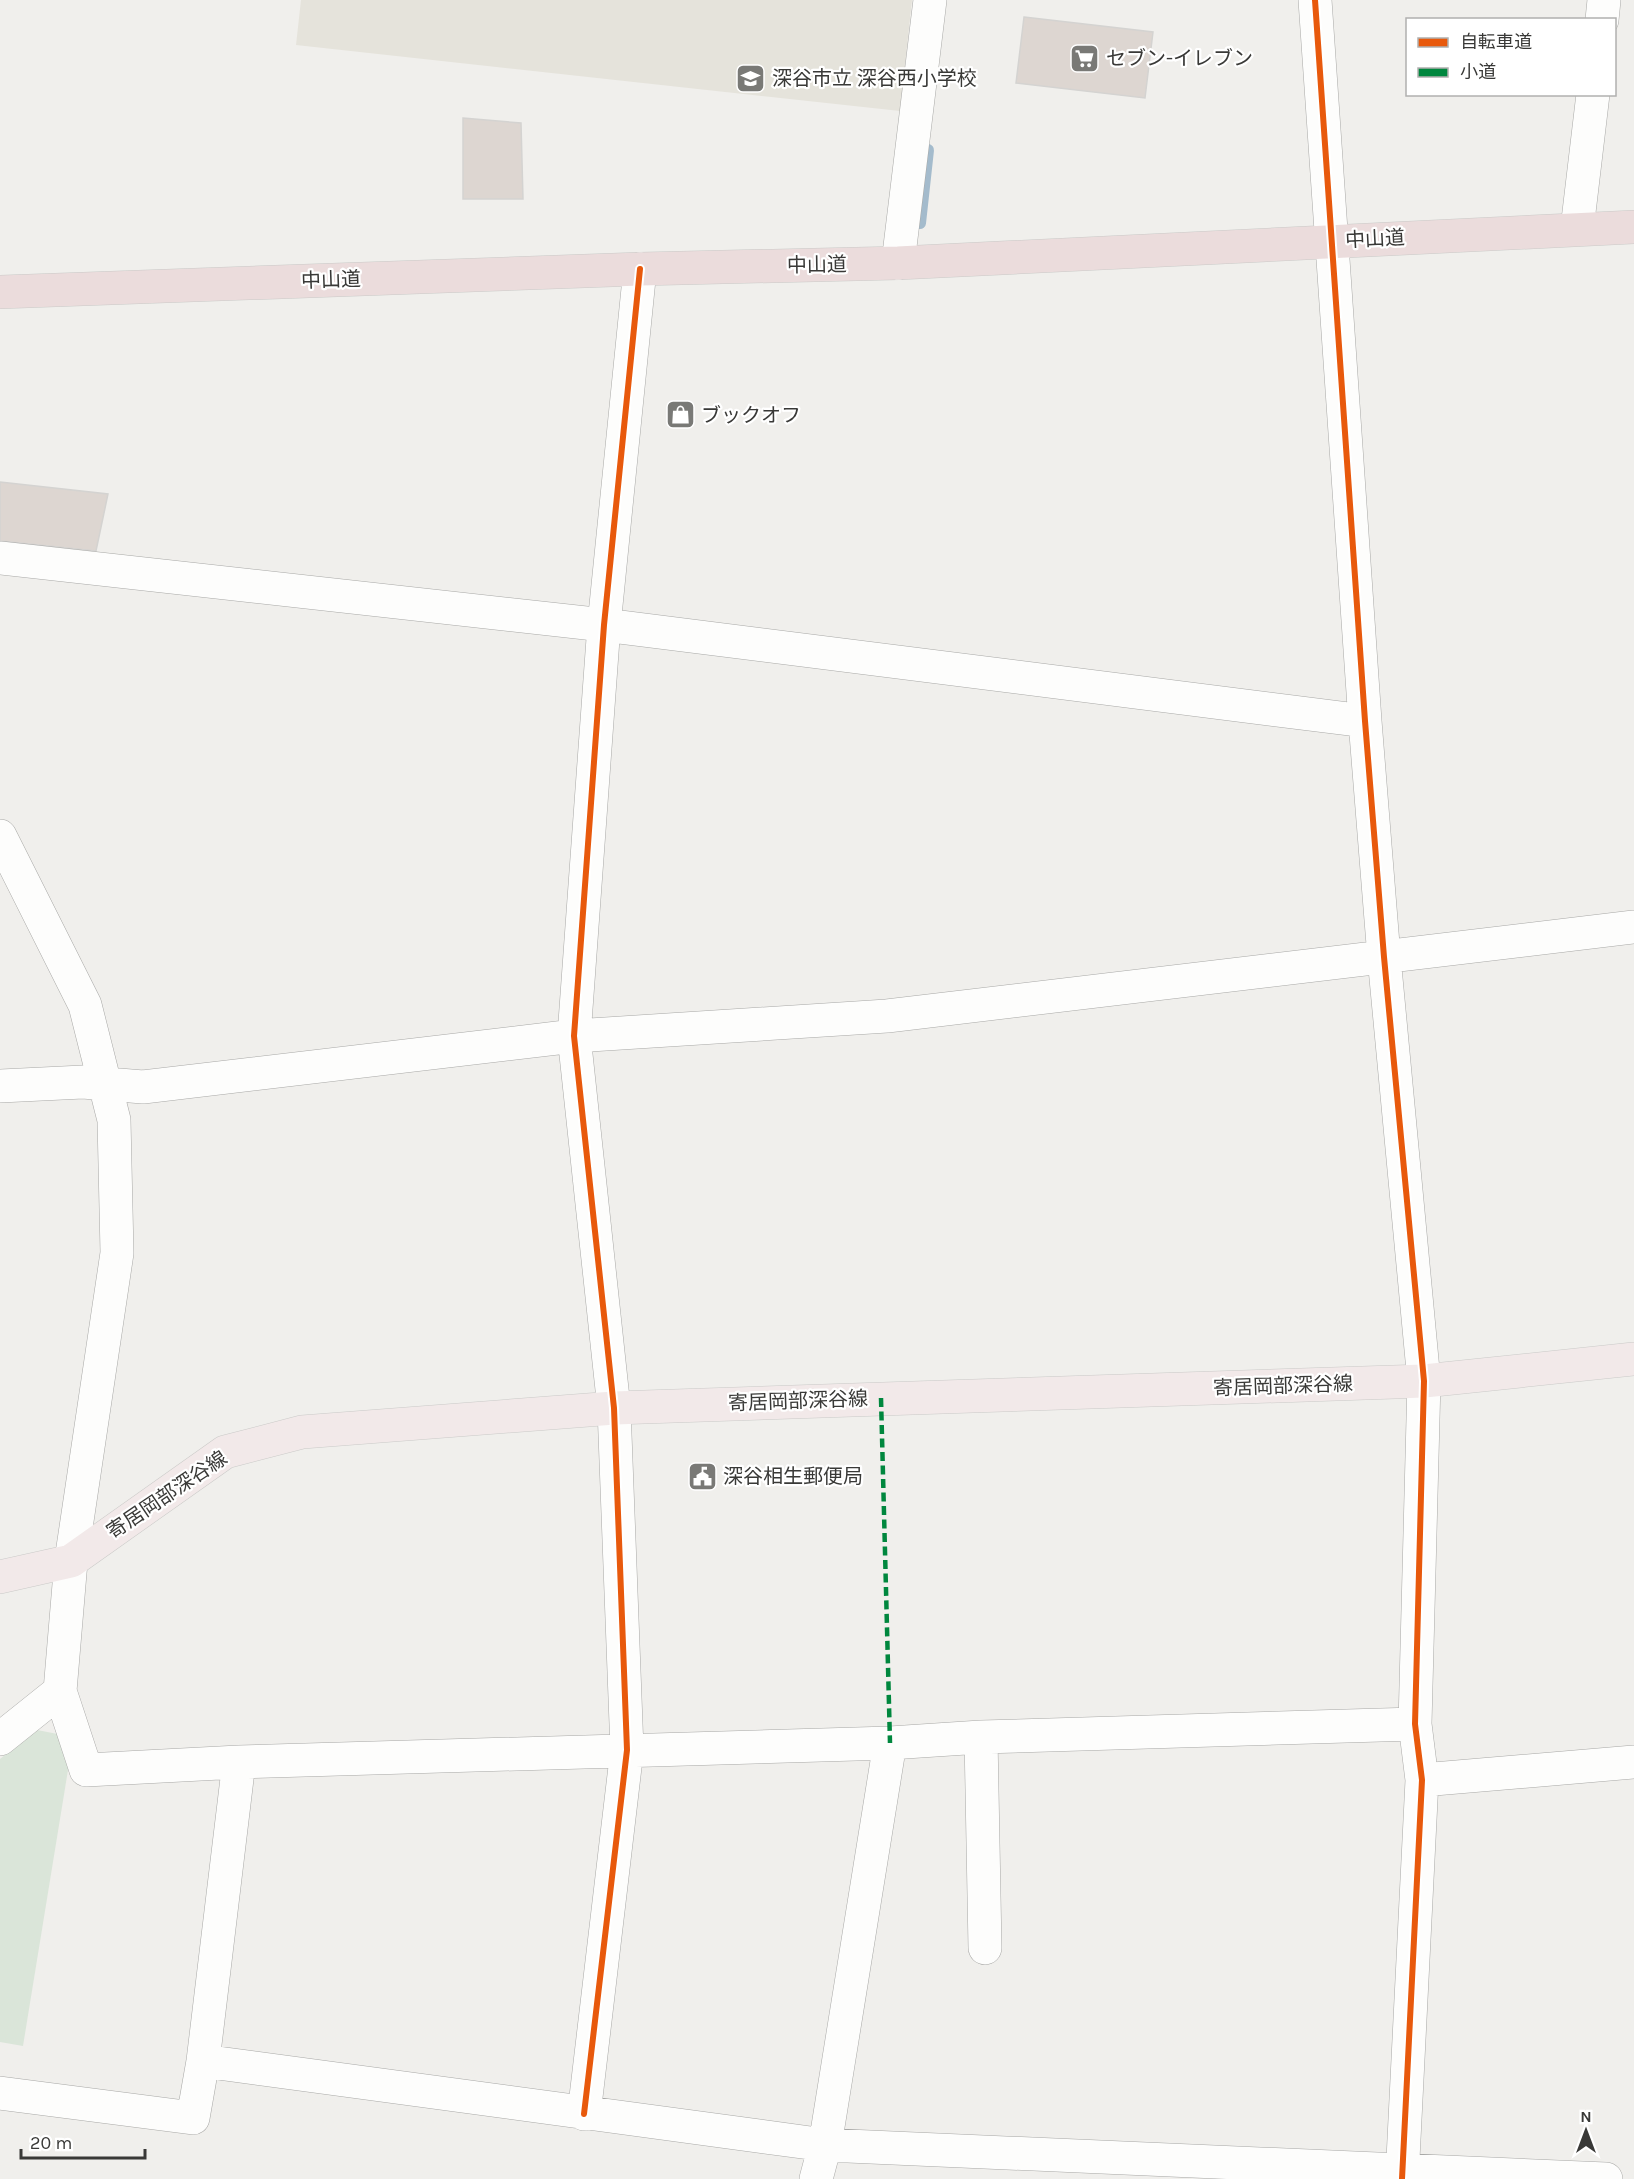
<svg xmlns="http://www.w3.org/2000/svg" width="1634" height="2179" font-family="Karla,'Noto Sans JP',sans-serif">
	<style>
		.built { fill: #e5e3db }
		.green { fill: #dae5d9 }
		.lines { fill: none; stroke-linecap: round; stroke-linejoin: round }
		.stream { stroke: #a4bbcc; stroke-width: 12 }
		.building { fill: #ddd6d1; stroke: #d4d3d1; stroke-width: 1.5 }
		.minor-casing { stroke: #a8a8a6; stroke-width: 34 }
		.major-casing { stroke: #cacac8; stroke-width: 34 }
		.highway-casing { stroke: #cacac8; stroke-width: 34 }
		.minor { stroke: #fdfdfc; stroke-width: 33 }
		.major { stroke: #f2e9e9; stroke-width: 33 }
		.highway { stroke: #ebdcdc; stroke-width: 33 }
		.quiet { stroke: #00873e; stroke-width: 4.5; stroke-dasharray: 9 4.5; stroke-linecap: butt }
		.cycleway-casing { stroke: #fff; stroke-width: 10 }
		.cycleway { stroke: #e8590c; stroke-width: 6 }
		.labels { text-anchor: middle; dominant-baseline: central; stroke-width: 4.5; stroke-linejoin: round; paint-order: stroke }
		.poi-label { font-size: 20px; fill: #393937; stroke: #fff; text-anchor: start }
		.street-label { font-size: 20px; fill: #393937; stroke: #fff }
	</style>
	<rect width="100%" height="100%" fill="#f0efec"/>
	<path class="built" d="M301,0h611l-12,111 -604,-66z"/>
	<path class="green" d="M37,1730l31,6v34l-45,276 -23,-4v-283z"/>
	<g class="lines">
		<path class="stream" d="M920,223l8,-73"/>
	</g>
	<path class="building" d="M1024,17l129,15 -8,66 -129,-15z
		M463,118l58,5 2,76h-60z
		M0,482l108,12 -12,57 -96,-10z"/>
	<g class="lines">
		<defs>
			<path id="minor" d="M1315,0l50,721 19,236 40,424 -9,343 7,56 -20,399
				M1602,20l2,-20
				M1577,229l16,-135
				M898,263l32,-263
				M0,558l604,67 761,96
				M0,836l85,169 29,115 3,133 -46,308 -11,130 -60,48
				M0,1086l83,-4 60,5 431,-51 313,-20 747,-89
				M60,1691l26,79 153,-8 651,-19 91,-6 434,-13
				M981,1737l4,211
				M1422,1780l212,-18
				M203,2061l36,-299
				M0,2093l193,25 10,-57 622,84 781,34
				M584,2114l43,-364 -13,-342 -40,-372 30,-411 36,-356
				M816,2179l9,-34 65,-402"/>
			<path id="major" d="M0,1577l71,-16 154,-109 77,-20 312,-24 810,-27 210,-22"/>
			<path id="highway" d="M0,292l640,-23 258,-6 736,-36"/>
		</defs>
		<use href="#minor" class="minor-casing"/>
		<use href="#major" class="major-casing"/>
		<use href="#highway" class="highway-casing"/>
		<use href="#minor" class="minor"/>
		<use href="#major" class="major"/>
		<use href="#highway" class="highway"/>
		<path class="quiet" d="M881,1398l9,345"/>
		<defs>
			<path id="cycleway" d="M1315,0l50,721 19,236 40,424 -9,343 7,56 -20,399
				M584,2114l43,-364 -13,-342 -40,-372 30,-411 36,-356"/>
		</defs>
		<use href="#cycleway" class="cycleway-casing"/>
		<use href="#cycleway" class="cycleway"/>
	</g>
	<defs>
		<symbol id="supermarket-square" viewBox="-11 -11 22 22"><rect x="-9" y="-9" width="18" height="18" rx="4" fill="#797976" stroke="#fff"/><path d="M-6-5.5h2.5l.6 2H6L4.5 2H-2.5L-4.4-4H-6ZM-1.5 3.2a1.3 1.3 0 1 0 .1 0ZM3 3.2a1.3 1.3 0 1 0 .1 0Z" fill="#fff"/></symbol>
		<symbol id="school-square" viewBox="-11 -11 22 22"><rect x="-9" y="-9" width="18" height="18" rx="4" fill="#797976" stroke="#fff"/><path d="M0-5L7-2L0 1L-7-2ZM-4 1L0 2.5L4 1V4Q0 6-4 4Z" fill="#fff"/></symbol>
		<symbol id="shop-square" viewBox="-11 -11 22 22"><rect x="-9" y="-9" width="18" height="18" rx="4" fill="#797976" stroke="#fff"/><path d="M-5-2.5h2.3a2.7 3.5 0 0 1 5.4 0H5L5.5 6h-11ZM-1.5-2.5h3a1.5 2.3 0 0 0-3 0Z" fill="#fff"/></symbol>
		<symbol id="civic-square" viewBox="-11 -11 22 22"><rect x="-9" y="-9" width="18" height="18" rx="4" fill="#797976" stroke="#fff"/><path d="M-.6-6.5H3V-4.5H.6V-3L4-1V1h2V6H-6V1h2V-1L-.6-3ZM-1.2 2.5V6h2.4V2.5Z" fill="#fff"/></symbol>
	</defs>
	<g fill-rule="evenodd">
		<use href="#supermarket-square" x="1068" y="42" width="33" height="33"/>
		<use href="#school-square" x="734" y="62" width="33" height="33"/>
		<use href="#shop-square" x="664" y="398" width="33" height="33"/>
		<use href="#civic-square" x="686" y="1460" width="33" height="33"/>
	</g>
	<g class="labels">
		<g class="poi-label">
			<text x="1106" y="58">セブン-イレブン</text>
			<text x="772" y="78">深谷市立 深谷西小学校</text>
			<text x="701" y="415">ブックオフ</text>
			<text x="723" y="1476">深谷相生郵便局</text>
		</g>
		<g class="street-label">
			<text transform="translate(1375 239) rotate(-3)">中山道</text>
			<text transform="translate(817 265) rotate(-1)">中山道</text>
			<text transform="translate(331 280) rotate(-2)">中山道</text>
			<text transform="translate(1283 1386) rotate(-2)">寄居岡部深谷線</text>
			<text transform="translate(798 1401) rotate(-2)">寄居岡部深谷線</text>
			<text transform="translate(167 1495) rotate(-34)">寄居岡部深谷線</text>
		</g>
	</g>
	<rect x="1406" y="18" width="210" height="78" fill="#ffffff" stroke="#b0b0af" stroke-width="1.5"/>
	<rect x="1418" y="38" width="30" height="9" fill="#e8590c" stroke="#b0b0af" stroke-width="1.5"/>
	<text x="1460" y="48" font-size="18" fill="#393937">自転車道</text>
	<rect x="1418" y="68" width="30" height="9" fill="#00873e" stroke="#b0b0af" stroke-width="1.5"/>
	<text x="1460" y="78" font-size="18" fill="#393937">小道</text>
	<g transform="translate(1586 2131)" stroke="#ffffff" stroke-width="4.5" paint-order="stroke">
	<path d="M0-4.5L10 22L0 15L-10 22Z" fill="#393937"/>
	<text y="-9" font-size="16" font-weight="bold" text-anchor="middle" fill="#393937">N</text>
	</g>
	<path d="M21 2149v9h124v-9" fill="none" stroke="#393937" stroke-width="3"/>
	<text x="30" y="2149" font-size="18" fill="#393937" stroke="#ffffff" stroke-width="4.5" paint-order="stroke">20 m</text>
</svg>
